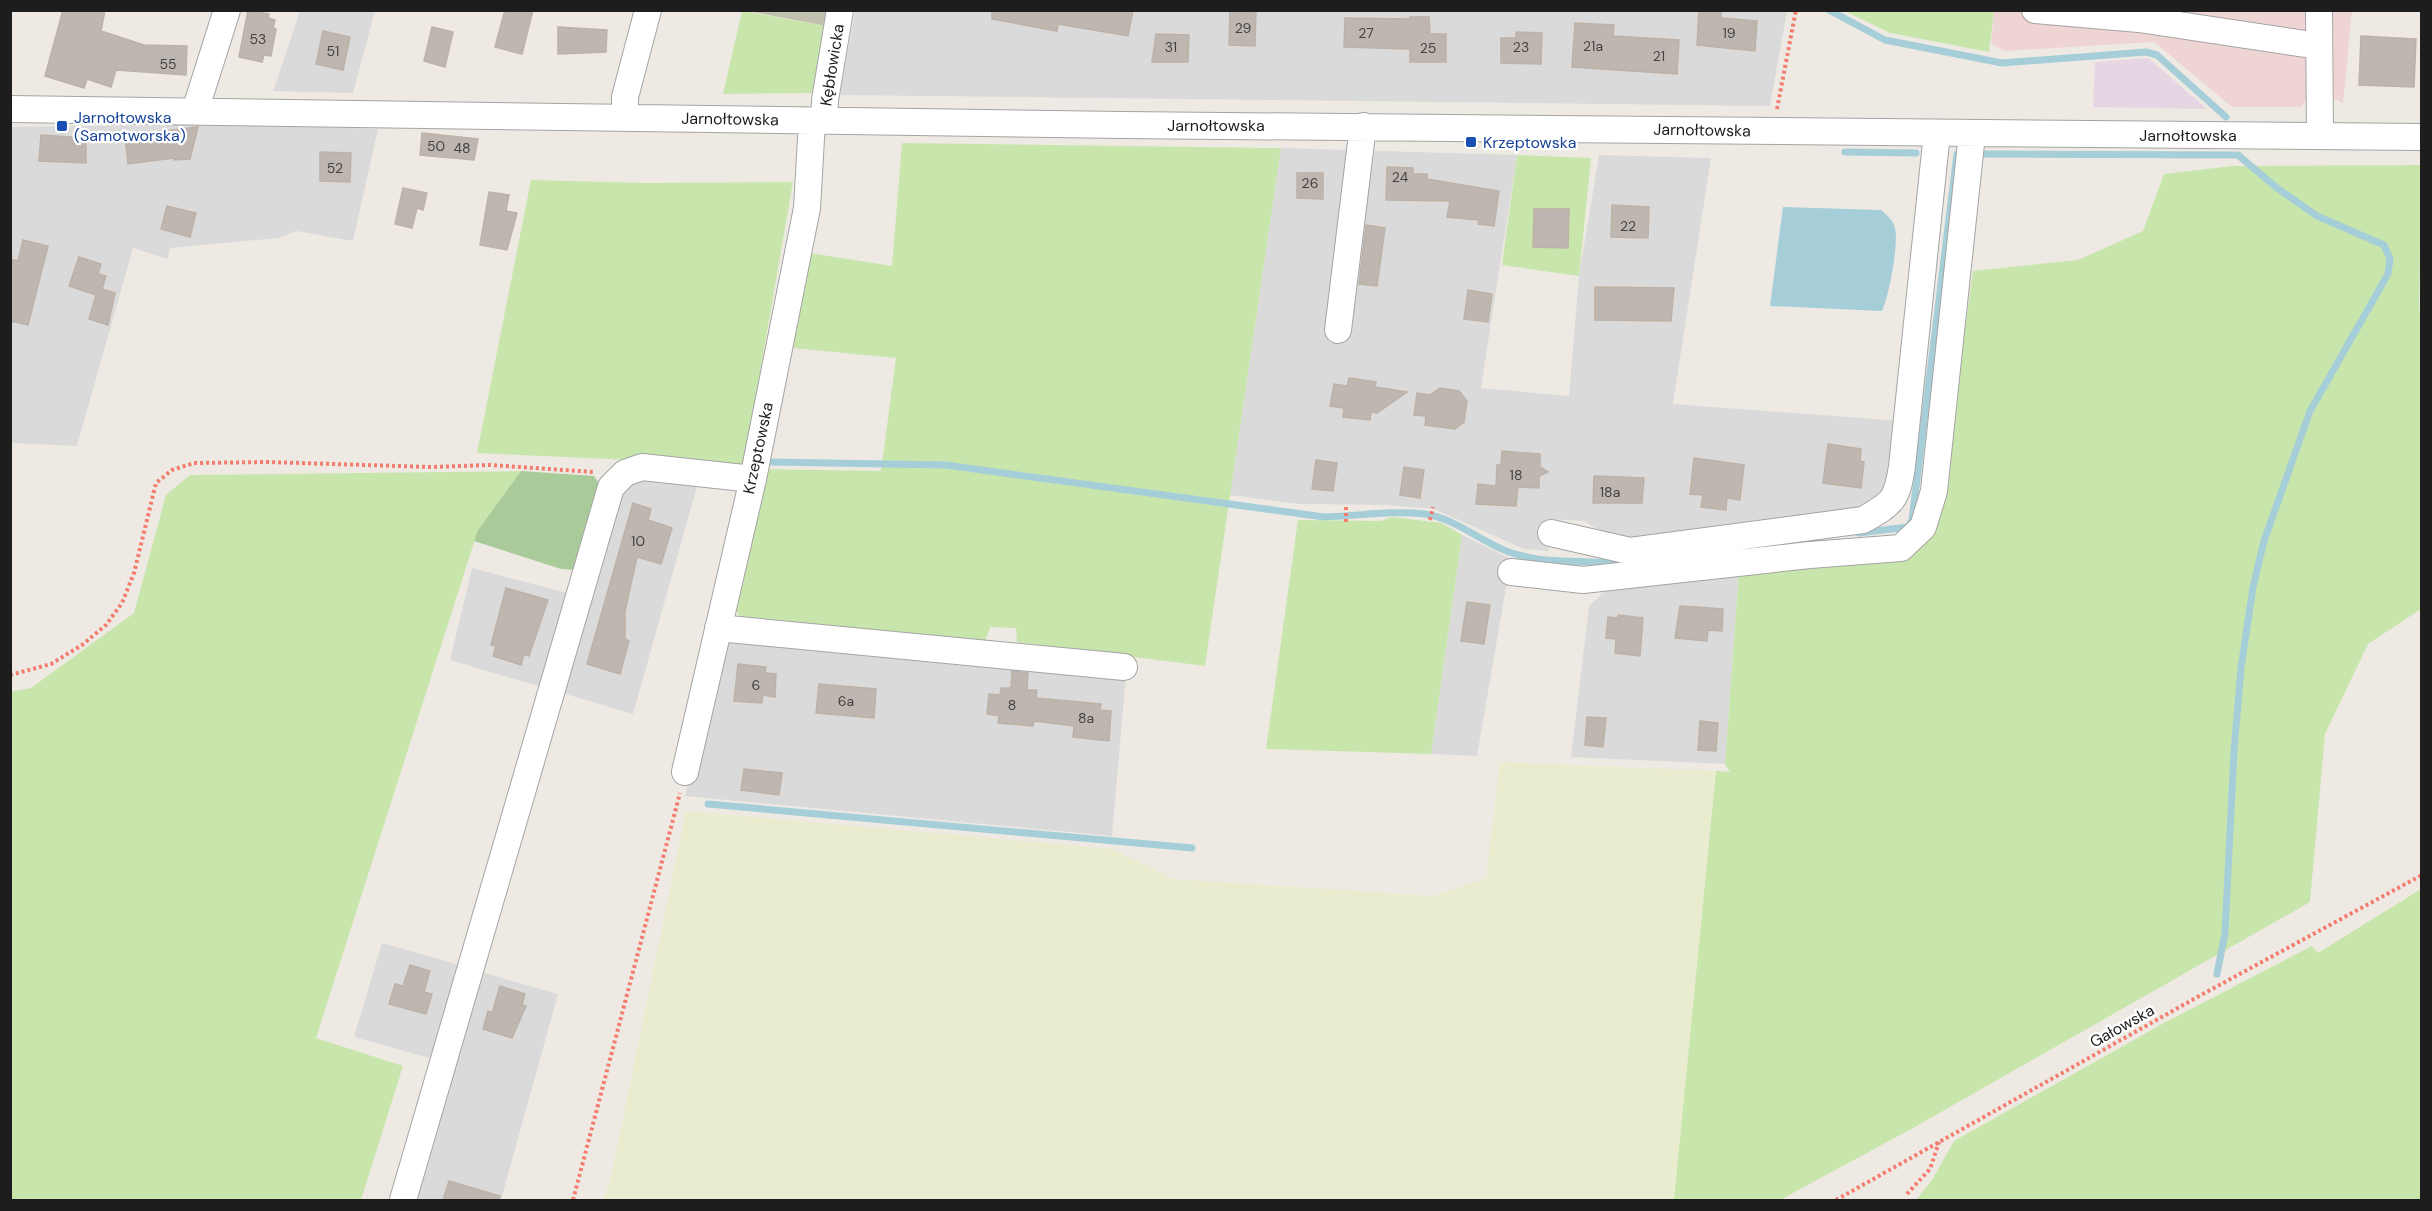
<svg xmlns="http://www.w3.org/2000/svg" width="2432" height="1211" font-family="'DM Sans',sans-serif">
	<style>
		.residential { fill: #dbdada }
		.commercial { fill: #eed4d3 }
		.industrial { fill: #e6d5e3 }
		.construction { fill: #c2c1af }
		.farmland { fill: #eaeccf }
		.grass { fill: #c8e6ab }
		.forest { fill: #a9cb9a }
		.water { fill: #a5ced9 }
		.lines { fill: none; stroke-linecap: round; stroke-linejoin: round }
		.stream { stroke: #a5ced9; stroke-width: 7 }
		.building { fill: #beb6b0; stroke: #beb1a6; stroke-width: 1.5 }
		.minor-casing { stroke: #a4a4a4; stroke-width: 28 }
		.path { stroke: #f37c6f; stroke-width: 4; stroke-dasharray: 3 3; stroke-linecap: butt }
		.minor { stroke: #fff; stroke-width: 26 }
		.transit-dot { fill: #1a4fb4; stroke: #fff; stroke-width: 2 }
		.labels { text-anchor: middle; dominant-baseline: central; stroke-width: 4.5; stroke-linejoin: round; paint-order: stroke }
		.number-label { font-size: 14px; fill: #454342 }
		.street-label { font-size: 16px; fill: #1d1d1d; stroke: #fff }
		.transit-label { font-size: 16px; fill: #164399; stroke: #fff; text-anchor: start }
	</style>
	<rect width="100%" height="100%" fill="#eeeae3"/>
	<path class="residential" d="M300,11h75l-22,82 -80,-2z
		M855,11h932l-17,95 -930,-11z
		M239,124l139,5 -25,112 -57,-10 -18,7 -108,10 -2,11 -35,-11 -56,198 -66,-3v-316z
		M1281,148l236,7 -36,233 88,8 10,-120 20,-121 112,3 -38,246 227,17 -7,70 -24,21 -213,27h-43l-29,-18 -32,-2 -4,32 -24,-2 -90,-40 -49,-4 -85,-1 -70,-9z
		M639,476l59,7 -65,231 -74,-22 60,-203z
		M1462,535l49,24 -34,197 -46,-2z
		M472,568l95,25 -26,94 -91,-27z
		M1739,571l-14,193 -154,-7 18,-151 25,-23z
		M724,639l402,36 -14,161 -427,-40z
		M382,943l77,22 -26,94 -79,-22z
		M478,971l80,23 -57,206h-89z"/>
	<path class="commercial" d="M1994,11h358l-9,93 -5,-4h-32l-5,7h-69l-78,-65 -149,9 -14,-7z"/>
	<path class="industrial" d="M2148,58l59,51 -114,-2 2,-45z"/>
	<path class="construction" d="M747,11h81l-2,15z"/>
	<path class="farmland" d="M1500,762l216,9 -42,429h-1071l7,-19 76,-370 426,38 61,30 261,17 52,-18z"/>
	<path class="grass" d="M742,11l84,15 -13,67 -90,1z
		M1845,11h149l-5,41 -99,-19z
		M902,143l379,5 -76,518 -188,-24 -1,-14 -26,-1 -6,18 -241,-24 -7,-10 -4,-15 32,-127 117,2 15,-113 -103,-10 17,-95 82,13z
		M1517,155l74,3 -12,118 -77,-11z
		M2421,165l-2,145 3,1 -1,298 -53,35 -43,90 -15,168 -397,226 -133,72h-106l42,-429 14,1 -5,-8 14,-193 173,-19 29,-46 32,-235 105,-11 65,-29 21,-57 68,-8z
		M531,180l115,3 147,-1 -49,283 -267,-12z
		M521,471l-43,59 -162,508 87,28 -42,134h-350l-1,-508 21,-4 103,-75 32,-118 24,-20z
		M1392,517l50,6 20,12 -31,219 -165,-5 32,-229 83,1z
		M2421,889v311h-505l16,-20 22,-39 210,-118 148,-77 6,7z"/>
	<path class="forest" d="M521,471l73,5 6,9 -26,85 -13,-1 -87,-28 4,-11z"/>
	<path class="water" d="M1783,207l98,3c6,5 12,10 14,18 4,15 -6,68 -13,83l-112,-5z"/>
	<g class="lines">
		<path class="stream" d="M1829,10l56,30 117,23 144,-11 11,3 69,62
			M1845,152l71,1
			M1981,154l257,1 39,33 40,28 67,29 6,14 -2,15 -78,137 -46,130 -11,46 -12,81 -7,83 -9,182 -8,41
			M770,462l175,3 379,52c34,-1 68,-7 101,-3 35,5 63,35 98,42 27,7 68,5 97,7
			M1859,533l49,-6 4,-7 45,-366
			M1716,553l73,-10
			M708,804l484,44"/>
	</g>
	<path class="building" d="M63,10h42l-4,21 43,14 43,1 -1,29 -70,-5 -5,17 -24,-8 -3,9 -39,-12z
		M248,10l21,4 -1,4 7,2 -2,8 3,1 -5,27 -7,-1 -2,7 -23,-5z
		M505,10h28l-11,44 -27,-7z
		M992,10h141l-5,26 -70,-12 -1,7 -65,-12z
		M1230,10h26l-1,36 -26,-1z
		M1699,10h22v8l36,3 -2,30 -58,-6z
		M1410,17h19l1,17h16v28h-36v-13l-66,-2 1,-29 65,1z
		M1575,23l39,2 -1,11 66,4 -2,34 -105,-7z
		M432,27l21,5 -8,35 -21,-6z
		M558,27l49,3 -1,22 -48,2z
		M323,31l27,6 -7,33 -27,-6z
		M1516,32l26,1 -1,31 -40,-1v-25h15z
		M1156,34l33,1 -1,27h-36z
		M2361,36l55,3 -2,48 -55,-2z
		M198,127l-8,32 -16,1v-2l-46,6 -3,-28z
		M422,133l56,6 -4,21 -54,-5z
		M41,135l45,3v25l-47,-2z
		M320,152l31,1 -1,29 -30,-1z
		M1387,167l26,1v6h14v5l72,12 -5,35 -16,-2 1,-4 -32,-3 3,-16 -64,-1z
		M1297,173h26v26l-26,-1z
		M403,188l24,5 -4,17 -6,-2 -5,20 -17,-4z
		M489,192l20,3 -3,16 11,2 -10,37 -27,-5z
		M1612,205l37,2 -1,31 -37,-1z
		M167,206l29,7 -6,24 -29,-8z
		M1534,209h35l-1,39 -35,-1z
		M1366,225l19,3 -8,58 -18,-2z
		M23,240l25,6 -20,79 -18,-4v-62l8,2z
		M79,257l22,7 -3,10 8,2 -4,13 13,4 -7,32 -19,-6 7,-24 -27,-9z
		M1595,287l79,1 -3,33 -76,-1z
		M1468,290l24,4 -4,28 -24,-3z
		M1349,378l27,4 -1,5 32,5 -30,21 -6,-1 -1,8 -27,-3 1,-9 -14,-2 4,-22 13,2z
		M1440,388l19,3 8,10 -3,21 -9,7 -30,-4 1,-9 -12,-1 3,-22 13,2z
		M1828,444l33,5 -1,12 4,1 -3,26 -38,-5z
		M1502,451l38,3v13l8,5 -9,4v12l-21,-1 -2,19 -40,-2 2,-20 18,2 1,-21h4z
		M1694,458l50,7 -4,35 -13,-2 -1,12 -25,-3 2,-12 -13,-1z
		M1316,460l21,3 -4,28 -21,-2z
		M1404,467l20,3 -4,28 -20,-3z
		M1594,476l50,2 -2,25h-49z
		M633,503l18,6 -3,11 24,8 -11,36 -24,-7 -12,54v28l4,2 -9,33 -33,-10z
		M506,588l42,12 -19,56 -5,-2 -3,11 -28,-9 3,-10 -5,-1z
		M1467,602l23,3 -6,39 -23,-3z
		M1680,606l43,3 -1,22 -14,-1 -1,11 -32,-3z
		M1618,615l25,3 -3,38 -25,-3 1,-14 -10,-1 2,-21 10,1z
		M738,664l28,3 -1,6 11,1 -1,23 -12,-2 -1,8 -28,-2z
		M1012,671l16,2 -1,17h10l-1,8 65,6 -1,6 11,1 -2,30 -36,-4 1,-11 -40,-5 -1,5 -35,-3 1,-7 -12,-2 2,-20 11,1 1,-7h10z
		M819,684l57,5 -2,29 -58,-5z
		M1587,717l19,1 -3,29 -18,-2z
		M1700,721l18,2 -2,28 -18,-1z
		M744,769l38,4 -3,22 -38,-5z
		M410,965l20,6 -6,21 8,2 -6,20 -37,-10 6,-20 8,2z
		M500,986l25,8 -3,11 4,1 -14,32 -29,-9 5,-18 4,2z
		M449,1181l51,15 -1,4h-56z"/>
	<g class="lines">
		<defs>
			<path id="minor" d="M2035,10l104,9
				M2139,10v9l180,27
				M2319,10l1,126
				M10,109l1113,16 1299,12
				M195,111l32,-101
				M625,118v-21l23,-87
				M824,121l1,-21 15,-90
				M1338,330l25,-204
				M1551,533l79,18 233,-31c30,-17 34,-20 39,-54l35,-333
				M1511,572l72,8 227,-25 91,-7 22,-21 11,-36 38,-357
				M718,628l406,39
				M685,772l68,-293 54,-271 5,-87
				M403,1200l208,-713 14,-14 17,-6 111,12"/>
		</defs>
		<use href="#minor" class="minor-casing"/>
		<path class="path" d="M1777,109l19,-99
			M1430,520l3,-13
			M1346,522v-15
			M10,675l41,-11 31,-19 24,-20 16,-22 12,-30 22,-90 16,-13 22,-7 74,-1 163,5 59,-2 104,7
			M1907,1194l23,-25 9,-27
			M573,1200l107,-407
			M1836,1200l365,-205 221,-120"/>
		<use href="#minor" class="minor"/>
	</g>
	<g class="transit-dot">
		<rect x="56" y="120" width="12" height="12" rx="3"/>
		<rect x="1465" y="136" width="12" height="12" rx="3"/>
	</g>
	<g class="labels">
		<g class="number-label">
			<text x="1243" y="28">29</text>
			<text x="1366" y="33">27</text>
			<text x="1729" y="33">19</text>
			<text x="258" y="39">53</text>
			<text x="1593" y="46">21a</text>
			<text x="1171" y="47">31</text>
			<text x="1521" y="47">23</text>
			<text x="1428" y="48">25</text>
			<text x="333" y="51">51</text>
			<text x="1659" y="56">21</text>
			<text x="168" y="64">55</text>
			<text x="436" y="146">50</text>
			<text x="462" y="148">48</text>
			<text x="335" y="168">52</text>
			<text x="1400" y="177">24</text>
			<text x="1310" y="183">26</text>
			<text x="1628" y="226">22</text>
			<text x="1516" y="475">18</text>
			<text x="1610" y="492">18a</text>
			<text x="638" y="541">10</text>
			<text x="756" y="685">6</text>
			<text x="846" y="701">6a</text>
			<text x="1012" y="705">8</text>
			<text x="1086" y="718">8a</text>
		</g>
		<g class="street-label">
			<text transform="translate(832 65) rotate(-81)">Kębłowicka</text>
			<text transform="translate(730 119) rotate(1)">Jarnołtowska</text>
			<text x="1216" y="125">Jarnołtowska</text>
			<text transform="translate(1702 130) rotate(1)">Jarnołtowska</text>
			<text x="2188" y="135">Jarnołtowska</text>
			<text transform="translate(758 448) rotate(-78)">Krzeptowska</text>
			<text transform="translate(2122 1026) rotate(-29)">Gałowska</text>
		</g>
		<g class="transit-label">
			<text x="74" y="117">Jarnołtowska<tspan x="74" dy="18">(Samotworska)</tspan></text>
			<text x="1483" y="142">Krzeptowska</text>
		</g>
	</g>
	<rect width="2432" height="1211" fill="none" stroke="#1d1d1d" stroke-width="24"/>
</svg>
